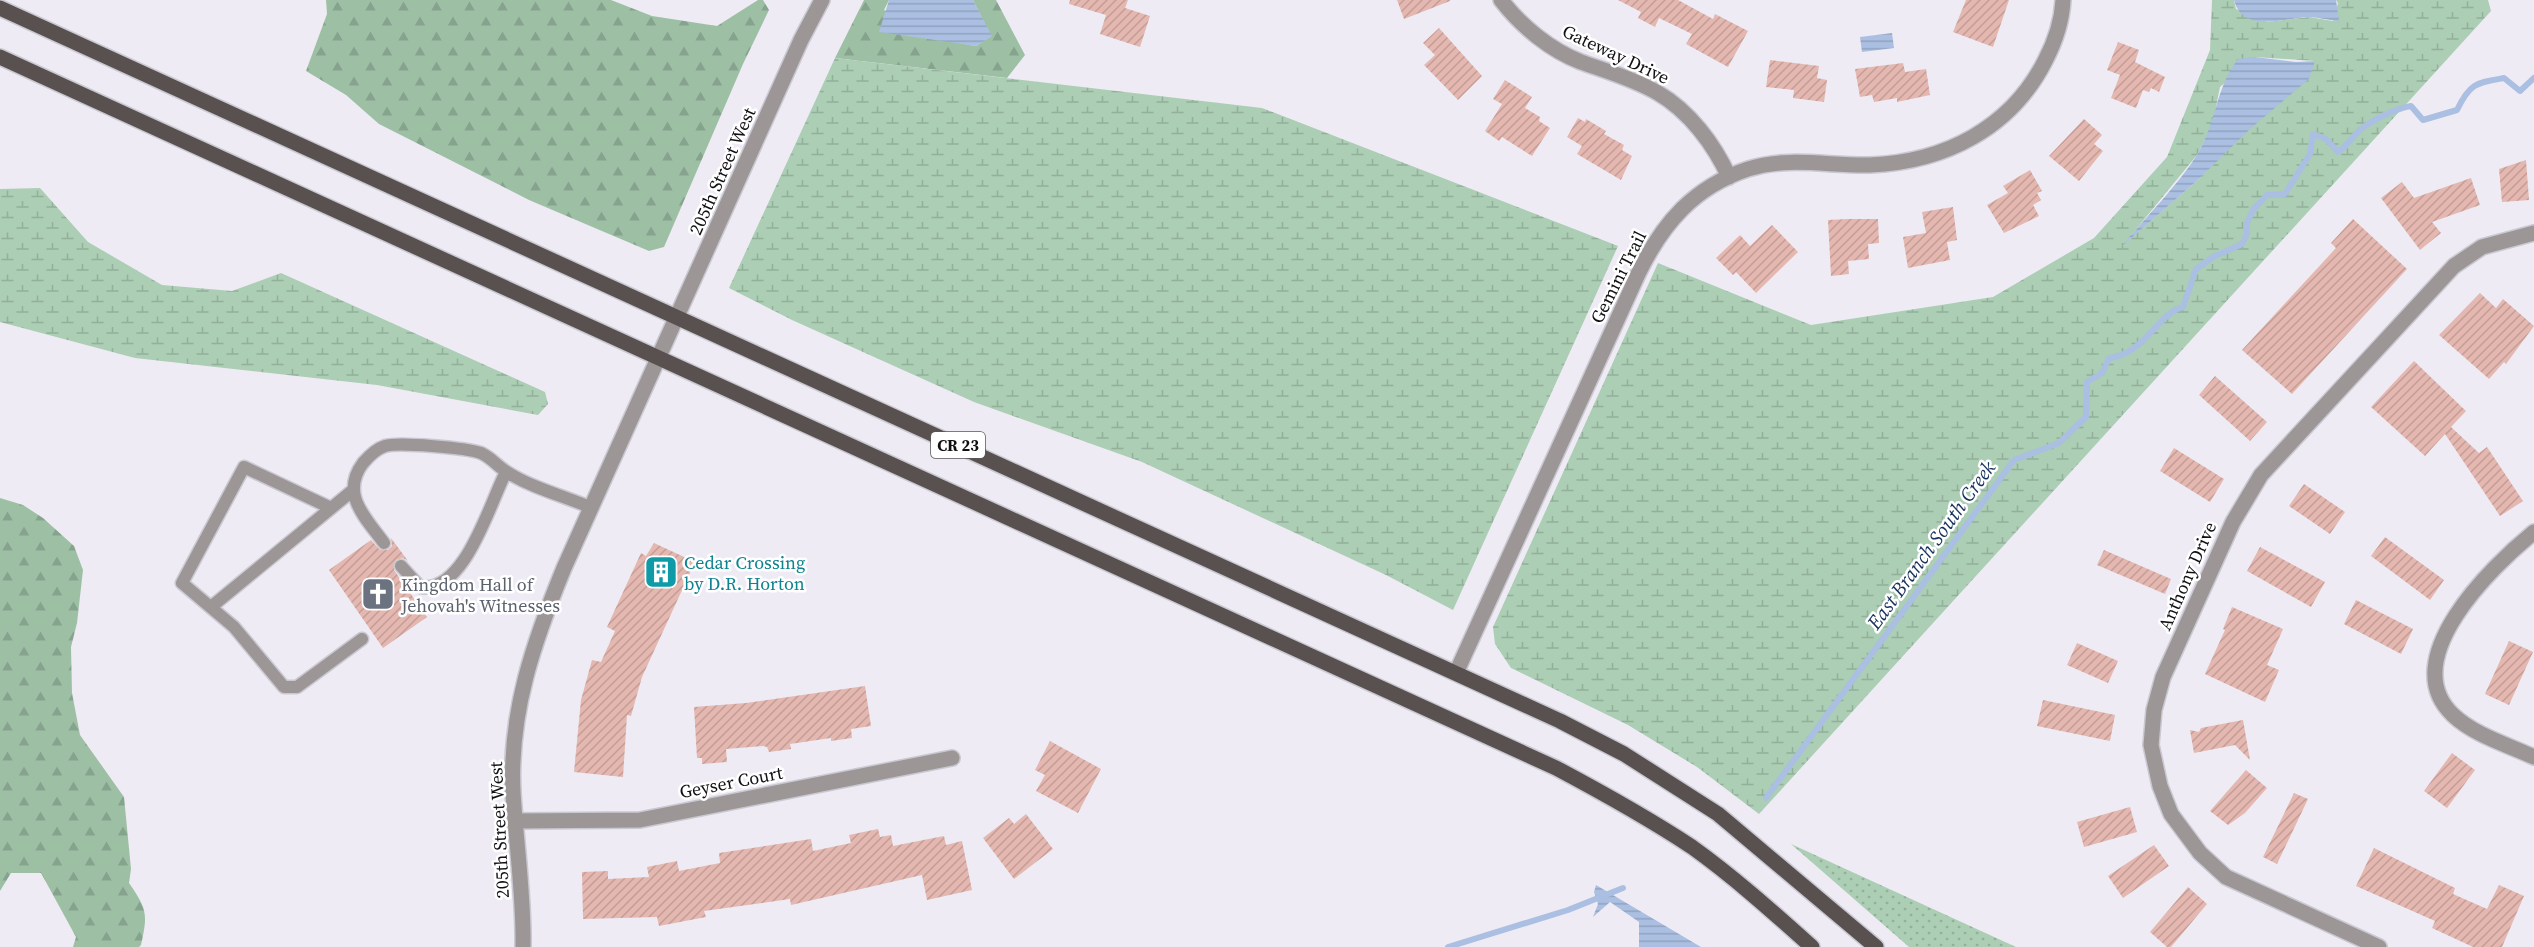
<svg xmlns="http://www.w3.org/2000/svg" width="2534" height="947" font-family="'Source Serif 4',serif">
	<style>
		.grass { fill: url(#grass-dots) }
		.forest { fill: url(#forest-firs) }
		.wetland { fill: url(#wetland-marsh); fill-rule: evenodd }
		.water { fill: url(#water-rules) }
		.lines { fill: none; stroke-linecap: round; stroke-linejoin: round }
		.stream { stroke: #aabfe1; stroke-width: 6 }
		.building { fill: url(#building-hatch) }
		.service-casing { stroke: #cac8d1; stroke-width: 15 }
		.minor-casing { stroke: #cac8d1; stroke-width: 18 }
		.primary-casing { stroke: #cac8d1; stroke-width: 18 }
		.service { stroke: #9c9696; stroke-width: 12 }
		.minor { stroke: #9c9696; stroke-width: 15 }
		.primary { stroke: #595150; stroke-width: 15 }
		.labels { text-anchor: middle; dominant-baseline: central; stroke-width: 5; stroke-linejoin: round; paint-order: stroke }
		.shield { fill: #fff; stroke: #585759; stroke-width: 1.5 }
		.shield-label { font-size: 16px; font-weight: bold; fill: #100f12 }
		.street-label { font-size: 18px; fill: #100f12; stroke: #fff }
		.culture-label { font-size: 18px; fill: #0d838f; stroke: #fff; text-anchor: start }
		.worship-label { font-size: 18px; fill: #5b616d; stroke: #fff; text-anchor: start }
		.water-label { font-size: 20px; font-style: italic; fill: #17315c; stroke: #fff }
	</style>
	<defs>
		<pattern id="grass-dots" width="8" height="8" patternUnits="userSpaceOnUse" patternTransform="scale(1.5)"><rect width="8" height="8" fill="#abceb4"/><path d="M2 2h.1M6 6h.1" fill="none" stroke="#92b09a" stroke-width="1.8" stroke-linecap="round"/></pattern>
		<pattern id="forest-firs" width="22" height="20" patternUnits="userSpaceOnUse" patternTransform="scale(1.5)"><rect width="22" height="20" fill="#9dc0a5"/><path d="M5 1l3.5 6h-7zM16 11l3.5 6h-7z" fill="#86a48d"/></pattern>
		<pattern id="wetland-marsh" width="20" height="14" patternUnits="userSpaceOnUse" patternTransform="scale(1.5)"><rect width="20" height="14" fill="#abceb4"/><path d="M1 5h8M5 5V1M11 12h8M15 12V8" fill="none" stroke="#92b09a"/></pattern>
		<pattern id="water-rules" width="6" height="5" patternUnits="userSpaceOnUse" patternTransform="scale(1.5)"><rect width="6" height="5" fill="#aabfe1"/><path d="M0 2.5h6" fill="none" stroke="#91a3c0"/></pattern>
		<pattern id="building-hatch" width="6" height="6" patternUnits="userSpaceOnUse" patternTransform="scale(1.5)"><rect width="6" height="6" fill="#e4b8b0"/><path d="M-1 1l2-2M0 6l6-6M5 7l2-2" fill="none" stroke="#c39d96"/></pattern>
	</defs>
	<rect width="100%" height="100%" fill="#eeebf5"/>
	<path class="grass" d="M1791,844l225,103h-107z"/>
	<path class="forest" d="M326,0h285l41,16 65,10 41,-26h5l6,10 -26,54 -79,183 -15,4 -120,-51 -150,-76 -33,-29 -40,-24 21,-57z
		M864,0h25l-5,10 71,32 21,4 15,-10 -18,-36h23l29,55 -18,23 -172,-20z
		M0,498l23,7 20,13 31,28 9,24 -6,53 -6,24 1,46 8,42 44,62 7,72 -2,14c18,26 19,31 12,62l-2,2h-66l3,-10 -35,-64h-30l-11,18z"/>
	<path class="wetland" d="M2212,0h22l2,9 31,13 42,-5 24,4 5,-18 -2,-3h152l3,11 -732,803 -62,-47 -69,-42 -117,-57 -16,-24 -2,-17 165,-364 153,62 182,-28 101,-59 73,-81 43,-107zM2255,57l60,4 -116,118 -75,65 73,-89 15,-29 8,-39z
		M835,58l427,50 356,138 -165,364 -67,-35 -244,-113 -168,-60 -182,-82 -63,-32z
		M40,188l48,54 74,43 70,6 49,-18 264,119 3,12 -10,11 -161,-30 -242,-27 -135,-36v-133z"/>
	<path class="water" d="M889,0h84l19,36 -16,10 -97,-14z
		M2234,0h102l3,21c-11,-1 -22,-4 -32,-4 -26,2 -64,16 -73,-17z
		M1892,33l2,15 -32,4 -2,-15z
		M2255,57l41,5 19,-1 -6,18 -59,50 -51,50 -78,68c23,-28 60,-65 77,-94 19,-32 17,-64 40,-94z
		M1596,885l105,62h-62v-25l-29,-20 -17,15 5,-13 -4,-12z"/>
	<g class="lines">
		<path class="stream" d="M1766,798l248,-338 45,-17 27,-26 1,-35 15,-9 7,-15c35,-3 50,-46 74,-51l13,-38 17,-12 29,-13 5,-10 -1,-9 7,-15 14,-15 18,-1 25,-40 3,-20 13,5 12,13c10,-7 16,-17 24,-24 15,-10 31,-19 49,-22l12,14 34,-10c13,-27 19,-27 47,-32l16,13 14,-13
			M1448,947l120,-37 55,-22"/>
	</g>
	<path class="building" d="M1070,0h58l-3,8 25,8 -10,31 -40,-13 6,-19 -37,-11z
		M1397,0h53v1l-46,18z
		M1618,0h60l35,19 2,-5 33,17 -20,36 -42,-23 6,-10 -33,-16 -4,9 -17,-9 3,-6z
		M1966,0h43l-16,47 -40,-15z
		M1439,28l43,48 -24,24 -34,-35 11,-10 -12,-12z
		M2118,42l21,8 -4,12 30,15 -6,15 -8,-4 -2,4 -6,-2 -7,18 -25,-10 9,-23 -13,-5z
		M1770,60l49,6 -2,12 10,2 -3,22 -31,-4 1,-8 -28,-3z
		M1903,63l2,9 21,-3 4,26 -33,7v-4l-23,4 -2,-7 -12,2 -5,-28z
		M1505,80l27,17 -7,11 15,9 -1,4 11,7 -18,28 -30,-19 -3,4 -14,-10 17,-27 -9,-5z
		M1578,118l7,4 1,-3 20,12 -2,3 20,11 -2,5 10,6 -11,24 -44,-26 5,-8 -15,-9z
		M2084,119l18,16 -8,9 9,7 -24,30 -30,-25z
		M2526,160l3,40 -27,2 -3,-33z
		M2030,170l12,21 -5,2 4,7 -8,5 6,11 -35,17 -17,-28 21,-12 -5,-7z
		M2471,178l9,27 -48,17 9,11 -21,17 -39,-52 21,-16 12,16z
		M1953,207l4,33 -10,2 3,18 -42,8 -5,-31 23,-4 -4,-21z
		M1848,219h30l1,24 -11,1 1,15 -21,2 1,13 -18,2 -3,-56z
		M2353,219l54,50 -115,125 -50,-44 94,-102 -5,-5z
		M1772,225l26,27 -42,41 -20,-21 -3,3 -17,-17 24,-23 10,11z
		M2480,293l16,15 7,-9 31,27 -28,38 -2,-2 -15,17 -50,-44z
		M2414,361l52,50 -15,16 28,26 8,-6 36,54 -23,15 -55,-82 -20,22 -54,-49z
		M2215,376l52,46 -17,19 -51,-46z
		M2174,448l50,31 -14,23 -50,-31z
		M2304,484l41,28 -15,22 -41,-28z
		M2385,537l59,43 -14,20 -59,-44z
		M391,538l17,23 -5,-3 -7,2 -2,10 33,47 -44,31 -54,-78 42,-30 9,10h8l4,-4z
		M654,543l41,19 -53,115 -11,39 -4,-1 -4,62 -49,-5 7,-72 11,-40 9,2 14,-31 -8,-4 34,-74 5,3z
		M2260,547l65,35 -14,25 -64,-36z
		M2104,550l67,29 -6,15 -68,-29z
		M2356,600l57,29 -12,25 -57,-30z
		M2232,607l51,22 -16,36 12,5 -14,32 -60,-28 20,-44 -2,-1z
		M2509,641l24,11 -24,53 -24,-11z
		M2077,643l41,18 -10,22 -41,-18z
		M865,686l6,40 -20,3 1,9 -21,3v-3l-41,6 1,5 -22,3 -2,-5 -4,-1 -37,3 1,13 -25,2v-6h-5l-3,-51 52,-4z
		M2043,700l72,15 -5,26 -73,-15z
		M2243,720l7,40 -15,-15 -41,8 -4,-23 9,2 2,-4z
		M1050,741l51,28 -23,44 -42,-22 9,-16 -10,-5z
		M2452,753l23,17 -28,38 -23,-17z
		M2246,770l21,18 -22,25 -17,12 -18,-14z
		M2294,793l14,6 -31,65 -14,-7z
		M2130,807l7,25 -53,15 -7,-25z
		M1026,814l27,35 -39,30 -31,-41 26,-20 5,6z
		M878,829l2,8 11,-2 2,11 51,-10 2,9 16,-4 10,49 -45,10 -5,-25 -131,30 -1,-6 -86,12 2,6 -47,9 -2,-9 -74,2 -1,-47 26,-1v8l41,-2 -2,-10 30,-6 2,10 41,-8 -1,-10 92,-14 2,12 38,-8 -2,-8z
		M2154,845l15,21 -46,32 -15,-22z
		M2374,848l81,40 -2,6 34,15 12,-24 25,11 -22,51h-29l-41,-19 3,-7 -79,-35z
		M2188,887l19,17 -36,43h-4l-17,-15z"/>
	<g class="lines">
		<defs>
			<path id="service" d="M331,508l-87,-41 -62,116 52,44 50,60h13l65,-48
				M384,543c-19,-26 -44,-49 -21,-80 6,-7 13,-14 22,-17 14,-4 82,2 96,7 11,5 16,13 26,19 25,16 57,24 85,36
				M401,566l19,21c45,7 70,-85 86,-115
				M211,607l141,-116"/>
			<path id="minor" d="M1501,0c20,26 49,50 80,62 25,9 53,17 77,31 31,18 56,51 71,84
				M2534,532c-43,35 -139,128 -81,183 21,20 55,30 81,42
				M1456,673l183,-401c24,-49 55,-85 109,-103 42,-13 80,-3 122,-4 75,-3 141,-37 175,-104 10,-19 17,-40 18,-61
				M516,821l124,-1 312,-62
				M523,947c1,-52 -7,-103 -10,-155 -4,-80 21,-151 51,-224l237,-528 21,-40
				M2379,947l-153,-70 -26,-24 -29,-39 -11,-28 -9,-41 3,-35 9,-33 70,-155 28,-47 193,-209 28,-19 52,-14"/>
			<path id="primary" d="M0,8l1560,713 64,33 94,60 158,133
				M0,57l1556,711c47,25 92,50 136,79 42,30 82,66 120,100"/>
		</defs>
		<use href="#service" class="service-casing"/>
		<use href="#minor" class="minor-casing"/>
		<use href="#primary" class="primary-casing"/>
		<use href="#service" class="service"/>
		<use href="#minor" class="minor"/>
		<use href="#primary" class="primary"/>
	</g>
	<defs>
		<symbol id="building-square" viewBox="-11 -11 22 22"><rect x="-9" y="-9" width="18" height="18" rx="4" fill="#0f9aa8" stroke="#fff"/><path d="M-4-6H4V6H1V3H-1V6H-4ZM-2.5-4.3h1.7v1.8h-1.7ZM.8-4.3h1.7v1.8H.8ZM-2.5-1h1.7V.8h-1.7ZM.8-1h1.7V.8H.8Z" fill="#fff"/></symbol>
		<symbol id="church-square" viewBox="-11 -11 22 22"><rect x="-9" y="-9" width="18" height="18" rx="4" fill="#6b7280" stroke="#fff"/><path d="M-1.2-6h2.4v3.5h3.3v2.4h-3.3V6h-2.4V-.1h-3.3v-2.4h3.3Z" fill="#fff"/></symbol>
	</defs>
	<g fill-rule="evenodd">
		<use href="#building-square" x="642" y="553" width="38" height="38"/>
		<use href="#church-square" x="359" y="575" width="38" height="38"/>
	</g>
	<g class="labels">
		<rect class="shield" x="931" y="432" width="54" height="26" rx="4.5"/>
		<g class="shield-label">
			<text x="958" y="445">CR 23</text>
		</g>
		<g class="street-label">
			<text transform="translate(1616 54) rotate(25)">Gateway Drive</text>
			<text transform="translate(722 171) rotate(-66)">205th Street West</text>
			<text transform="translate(1618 277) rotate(-63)">Gemini Trail</text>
			<text transform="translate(2187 576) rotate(-66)">Anthony Drive</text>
			<text transform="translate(731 782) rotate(-11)">Geyser Court</text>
			<text transform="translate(499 830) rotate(-93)">205th Street West</text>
		</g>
		<g class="culture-label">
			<text x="684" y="562">Cedar Crossing<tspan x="684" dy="21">by D.R. Horton</tspan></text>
		</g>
		<g class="worship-label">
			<text x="401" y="584">Kingdom Hall of<tspan x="401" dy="21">Jehovah's Witnesses</tspan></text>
		</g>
		<g class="water-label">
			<text transform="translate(1931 545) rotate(-54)">East Branch South Creek</text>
		</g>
	</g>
</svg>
